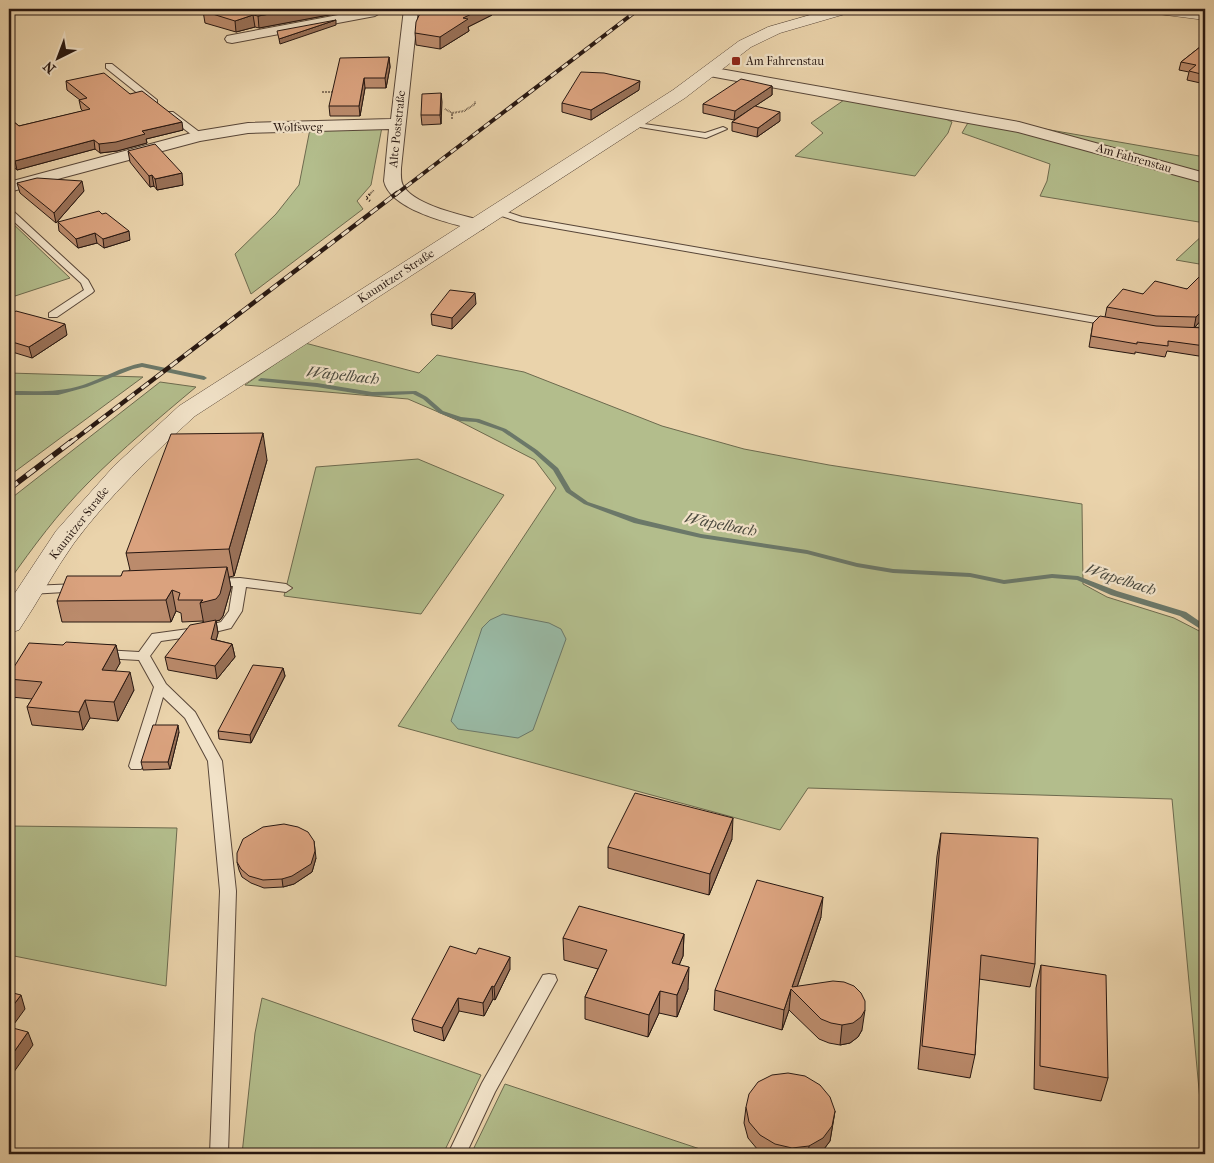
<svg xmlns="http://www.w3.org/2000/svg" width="1214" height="1163" font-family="'IM FELL French Canon',serif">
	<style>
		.green { fill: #b3bd8c; stroke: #6d6a4e }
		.water { fill: #99b9a4; stroke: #6b7869 }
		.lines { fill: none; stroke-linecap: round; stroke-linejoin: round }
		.stream { fill: #6b7869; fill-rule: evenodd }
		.service-casing { stroke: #584638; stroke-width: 2 }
		.minor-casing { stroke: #584638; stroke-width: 2 }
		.tertiary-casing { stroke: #584638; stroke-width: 1 }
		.path-far1 { stroke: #271711; stroke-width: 2; stroke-dasharray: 0.5 1; stroke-linecap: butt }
		.path { stroke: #271711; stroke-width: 2.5; stroke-dasharray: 1 2; stroke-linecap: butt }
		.service { fill: #f1e2c8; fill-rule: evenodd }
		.minor { fill: #f1e2c8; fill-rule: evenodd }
		.tertiary { fill: #f1e2c8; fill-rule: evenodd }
		.rail-far2-casing { stroke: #271711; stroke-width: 4 }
		.rail-far1-casing { stroke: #271711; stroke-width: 4.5 }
		.rail-casing { stroke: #271711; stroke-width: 5.5 }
		.rail-far2 { stroke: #f1e2c8; stroke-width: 2.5; stroke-dasharray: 7; stroke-linecap: butt }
		.rail-far1 { stroke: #f1e2c8; stroke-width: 3; stroke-dasharray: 9; stroke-linecap: butt }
		.rail { stroke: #f1e2c8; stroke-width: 4; stroke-dasharray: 11; stroke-linecap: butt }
		.wall { fill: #bb8b6c; stroke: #271711 }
		.shaded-wall { fill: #997158; stroke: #271711 }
		.building { fill: #daa27e; stroke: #271711 }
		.poi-dot { fill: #8f2418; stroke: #f1e2c8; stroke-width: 2 }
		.labels { text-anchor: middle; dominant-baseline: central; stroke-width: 4.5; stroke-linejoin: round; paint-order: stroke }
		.far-poi-label { font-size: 12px; fill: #271711; stroke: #f1e2c8; text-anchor: start }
		.far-street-label { font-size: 12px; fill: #271711; stroke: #f1e2c8 }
		.water-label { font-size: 16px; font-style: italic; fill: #49483d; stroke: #f1e2c8 }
	</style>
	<rect width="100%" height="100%" fill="#ead3ab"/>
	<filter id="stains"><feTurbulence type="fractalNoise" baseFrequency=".004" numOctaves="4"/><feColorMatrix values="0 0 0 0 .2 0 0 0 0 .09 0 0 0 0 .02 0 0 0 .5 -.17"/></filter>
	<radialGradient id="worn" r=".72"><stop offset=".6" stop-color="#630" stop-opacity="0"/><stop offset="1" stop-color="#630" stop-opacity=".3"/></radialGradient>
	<path class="green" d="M844,100l100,18 8,4 -4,11 -33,43 -120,-20 28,-23 -12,-10z
		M969,121l64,6 172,30v66l-165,-27 7,-15 3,-17 -88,-31z
		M382,127l-11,58 -14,16 6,8 -112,85 -16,-40 41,-40 23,-29 11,-56z
		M9,220l61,58 -61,20z
		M1205,233v32l-29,-5z
		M305,343l114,30 18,-18 87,17 138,54 82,23 85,16 253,39 1,80 24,13 67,21 31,16v520l-33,-355 -364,-11 -28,42 -382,-104 158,-238 -21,-28 -76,-39 -51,-22 -163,-14z
		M9,373l134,4 -134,99z
		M160,382l36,5c-37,31 -74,62 -108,96 -30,30 -55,64 -79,98v-81z
		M418,459l86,36 -83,119 -137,-18 32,-129z
		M9,826l168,2 -11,158 -157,-31z
		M262,998l219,77 -38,79h-201l13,-121z
		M505,1084l210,70h-244z"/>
	<path class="water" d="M503,614l46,9 12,6 5,10 -33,91 -15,8 -60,-9 -7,-8 31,-93 8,-8z"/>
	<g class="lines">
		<path class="stream" d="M142,363l62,13 3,2 -3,2 -62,-13 -9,2 -46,18 -29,8h-49v-4c25,0 50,2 74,-6 20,-7 38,-18 59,-22z
			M261,378l56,5 55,9 44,-1 11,6 16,14 18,6 18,2 27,10 31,21 21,18 13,22 17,12 51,17 62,15 106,16 50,13 36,6 77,4 34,7 48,-6 26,2 39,15 69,21 19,13v5h-3l-22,-14 -69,-21 -34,-15 -25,-2 -48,6 -34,-7 -77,-4 -36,-6 -50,-13 -106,-16 -67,-15 -50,-19 -18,-12 -13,-22 -20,-18 -31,-21 -26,-9 -16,-1 -21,-8 -16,-14 -10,-5 -41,2 -55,-9 -58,-6 -1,-1z"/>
		<defs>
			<path id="service" d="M106,64h6l45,36v4h-6l-45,-36z
				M167,112h6l29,22v4h-6l-29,-22z
				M631,122l74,11 18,-6 4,2 -21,9 -72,-12h-3z
				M9,209l3,1 76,70 6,11 -2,2 -35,24h-8v-4l35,-23 -3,-7 -72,-66z
				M498,209l24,8 591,103 5,3 -5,3 -593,-104 -25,-8 -1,-2z
				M240,578l46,6 6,4 -6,4 -40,-5 -4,24 -11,17 -28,7 -42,6 -11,15 16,28 29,28 27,49 14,130 -8,263h-18l10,-263 -12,-130 -23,-43 -22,-21 -20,69 -2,3h-10l-2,-3 25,-79 -15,-27 -36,-2 -7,-4 7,-4 36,2 13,-18 51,-7 18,-5 8,-11 4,-25 -20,1 -6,-4 6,-4z
				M78,584l4,1 2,3 -2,3 -52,3 -6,-4 6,-4z
				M549,974l6,1 2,5 -62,112 -29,62h-18l34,-71 61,-108z"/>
			<path id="minor" d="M370,9h10l2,3 -7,4 -143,27 -5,-1 -2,-3 2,-3 5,-1z
				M404,9h14l-17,159c0,6 -1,14 3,19 13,19 58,28 79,34l3,4 -3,4 -6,1c-25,-6 -87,-20 -93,-49l5,-52 -141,4 -48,8 -191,51v-10l190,-51 49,-8 143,-4z
				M709,67l310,55 186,51v10l-187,-51 -314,-57 -3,-3 3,-3z"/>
			<path id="tertiary" d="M831,9h24l-3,3 -72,21 -29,14 -66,51 -490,318c-43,39 -86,80 -121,127 -20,28 -36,59 -55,87l-10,3v-31l47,-71 58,-65 65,-60 494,-316 66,-49 29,-14z
				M1150,9l55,1v10l-47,-6 -5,-2z"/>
		</defs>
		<use href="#service" class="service-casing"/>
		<use href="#minor" class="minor-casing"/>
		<use href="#tertiary" class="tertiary-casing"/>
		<path class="path-far1" d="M322,92h15
			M445,109l7,4v6
			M452,113l12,-2 11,-7v-3
			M369,195l5,-5"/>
		<path class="path" d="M370,201l-4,-3 5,-5"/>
		<use href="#service" class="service"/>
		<use href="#minor" class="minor"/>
		<use href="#tertiary" class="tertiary"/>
		<defs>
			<path id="rail-far2" d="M395,195l244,-186"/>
			<path id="rail-far1" d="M70,443l327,-250"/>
			<path id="rail" d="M9,489l63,-48"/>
		</defs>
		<use href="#rail-far2" class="rail-far2-casing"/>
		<use href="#rail-far1" class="rail-far1-casing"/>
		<use href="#rail" class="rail-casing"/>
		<use href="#rail-far2" class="rail-far2"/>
		<use href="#rail-far1" class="rail-far1"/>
		<use href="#rail" class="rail"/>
	</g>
	<path class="wall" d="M203,11h147l-91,17 -4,-1 -19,5 -31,-9z
		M492,15l-24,12 1,4 -29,18 -24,-4 -1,-12z
		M1205,43v41l-18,-4 2,-8 -10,-2 2,-8z
		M389,57l1,10 -4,21h-21l-5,28h-30l-1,-10z
		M66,81l64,13 53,36 -37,9 1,4 -30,8 -17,2 -5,-4 -78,21 -8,-7v-45l10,8 64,-15 -2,-2 -2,-9h1l-13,-10z
		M772,86v9l-38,25 -31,-7v-9z
		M639,90l-48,30 -29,-8v-9z
		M441,93v31l-19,1 -1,-10z
		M780,121l-23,16 -25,-6v-9z
		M128,151l55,34 -26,5 -3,-4 -4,1 -20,-25z
		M17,183l67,8 -28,32 -36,-30z
		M58,222l72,18 -26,8 -7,-5 -19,5 -19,-17z
		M1205,279v37l-10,11 10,1v29l-38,-6 -2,6 -30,-5v2l-46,-7 4,-24 12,-6 2,-10 36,-13 44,-5z
		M476,304l-24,25 -20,-4 -1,-11z
		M9,316l58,19 -35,23 -23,-7z
		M267,460l-33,116 -5,1 2,11 -8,28 -3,4 -4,1 2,12 -2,7 16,4 3,13 -18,22 -49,-9 -3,-13 38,-34v-2l-21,1 -1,-9 -5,-2 -5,11h-109l-5,-21 64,-25 9,-6 -4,-17z
		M63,645h53l4,18 -5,8 19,19 -16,31 -28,-3 -7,12 -51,-5 -5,-18 5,-8 -21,-2 -2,-9v-13z
		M283,668l2,8 -34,67 -32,-4 -1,-8z
		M179,732l-9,37 -27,1 -2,-8z
		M941,833l94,131 -5,23 -51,-8 -4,76 -5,23 -52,-9 19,-213z
		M732,839l-23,56 -101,-27v-21z
		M316,858l-4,14 -18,12 -11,3 -19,1 -13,-5 -9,-6 -3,-7 -2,-8z
		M821,917l-24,70 65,43 -4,7 -8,6 -10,2 -11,-2 -10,-4 -30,-29 -7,20 -68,-20 1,-20z
		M684,934l-1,22 -4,9 9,24 -11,28 -18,-4 -11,24 -63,-18v-22l13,-28 -34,-9 -1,-22z
		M1041,965l67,113 -7,23 -67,-12 2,-101z
		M510,969l-15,31 -2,-1 -9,17 -25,-5 -15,30 -30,-10 -2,-12z
		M746,1107l89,4 -5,30 -9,12 -2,1h-55l-6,-4 -10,-12 -4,-15z"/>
	<path class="shaded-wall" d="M299,9h57l-6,2 -91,17 -1,-12z
		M478,9h13l1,6 -24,12 1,4 -29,18v-12l23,-19z
		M253,15l2,12 -19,5 -1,-11z
		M336,20v5l-56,19 -1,-5z
		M389,57l1,10 -4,21 -1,-10z
		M364,78l1,10 -5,28 -1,-10z
		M640,81l-1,9 -48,30v-10z
		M772,86v9l-38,25 1,-9z
		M441,93l1,9 -1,22 -1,-9z
		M780,112v9l-23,16 1,-9z
		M182,122l1,8 -37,9 1,4 -30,8 -17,2 -1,-9 43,-13z
		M94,140l1,9 -78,21 -2,-9z
		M182,173l1,12 -26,5 -2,-11z
		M152,175l2,11 -4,1 -1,-11z
		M82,181l2,10 -28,32 -2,-10z
		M129,231l1,9 -26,8 -1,-9z
		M95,233l2,10 -19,5 -2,-9z
		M475,293l1,11 -24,25v-11z
		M1205,308v8l-11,12 2,-11z
		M65,324l2,11 -35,23 -3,-11z
		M263,433l4,27 -33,116 -5,-27z
		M227,567l4,21 -8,28 -3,4 -4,1 2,12 -5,19 -9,-27 -4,-22z
		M172,590l4,21 -5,11 -5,-22z
		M232,644l3,13 -18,22 -2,-13z
		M116,645l4,18 -14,25 -4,-18z
		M283,668l2,8 -34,67 -1,-8z
		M130,672l4,18 -16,31 -4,-19z
		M85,700l5,18 -7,12 -4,-18z
		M178,725l1,7 -9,37 -2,-7z
		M733,818l-1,21 -23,56 1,-21z
		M314,841l2,17 -4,14 -18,12 -11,3 -1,-8z
		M823,897l-2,20 -26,76 -3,-6z
		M684,934l-1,22 -12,28 1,-21z
		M510,957v12l-15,31 -1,-13z
		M689,967l-1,22 -11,28v-22z
		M492,986l1,13 -9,17 -1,-13z
		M791,989l-2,21 -7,20 2,-20z
		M660,991l-1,22 -11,24 1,-22z
		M21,995l4,14 -16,22v-20z
		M458,998l1,13 -15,30 -2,-13z
		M865,1010l-3,20 -4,7 -8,6 -10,2 2,-20z
		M28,1032l5,13 -22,31 -2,-7v-10z
		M835,1111l-5,30 -9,12 -2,1h-11l1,-8z"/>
	<path class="building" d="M211,9h88l-41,7 -5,-1 -18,6 -32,-10z
		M422,9h60l-19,9 5,1 -28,18 -25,-4 1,-11z
		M336,20l-57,19 -2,-8z
		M1205,43v32l-16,-4 7,-6 -15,-3z
		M389,57l-4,21h-21l-5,28h-30l11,-48z
		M581,72l23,1 36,8 -49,29 -29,-7z
		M104,73l26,21 12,-3 40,31 -40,9 3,3 -29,8 -17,2 -5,-4 -79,21 -6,-5v-38l10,8 71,-17 -11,-9 8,-2 -21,-17z
		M741,79l31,7 -37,25 -32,-7z
		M441,93l-1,22h-19l1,-21z
		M755,106l25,6 -22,16 -26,-6z
		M155,144l27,29 -27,6 -3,-4 -3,1 -21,-25z
		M37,178l45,3 -28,32 -37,-30z
		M99,211l3,3 4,-1 23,18 -26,8 -8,-6 -19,6 -18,-17z
		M1199,277l6,2v29l-9,9 -40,-1 -49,-9 16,-18 20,5 12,-13 32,8z
		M450,290l25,3 -23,25 -21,-4z
		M16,311l49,13 -36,23 -20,-6v-25z
		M1100,316l56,10 49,2v18l-37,-5v5l-31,-4v2l-46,-8 2,-13z
		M263,433l-34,116 -103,4 45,-119z
		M227,567l-7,27 -4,5 -16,4 3,-3h-25l2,-7 -8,-3 -6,10 -109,1 10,-25h54l2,-5z
		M216,620l-5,19 21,5 -17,22 -50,-9 25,-32z
		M66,642l50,3 -14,25 28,2 -16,30 -29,-2 -6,12 -52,-5 15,-25 -33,-3v-4l20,-32 34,2z
		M253,665l30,3 -33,67 -32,-4z
		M153,725h25l-10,37h-27z
		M635,793l98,25 -23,56 -102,-27z
		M284,824l14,3 10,5 6,9 1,10 -4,13 -19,12 -10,3 -19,1 -14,-4 -8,-7 -4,-7v-9l6,-14 20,-12z
		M941,833l97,5 -3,126 -54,-9 -6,100 -53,-9z
		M757,880l66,17 -31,90 41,-6 11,1 10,4 7,7 4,8v9l-4,7 -8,6 -11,2 -11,-2 -10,-4 -30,-30 -7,21 -69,-20z
		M579,906l105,28 -12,29 17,4 -12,28 -17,-4 -11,24 -64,-18 22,-47 -44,-12z
		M450,946l26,8 3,-6 31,9 -16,30 -2,-1 -9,17 -25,-5 -16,30 -30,-9z
		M1041,965l65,10 2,103 -68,-12z
		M9,992l12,3 -12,16z
		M9,1027l19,5 -19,27z
		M788,1073l17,3 15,9 10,12 5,14 -3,15 -9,12 -14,8 -17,2 -17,-4 -15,-9 -11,-13 -3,-15 3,-13 9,-12 14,-7z"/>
	<rect class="poi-dot" x="731" y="56" width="10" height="10" rx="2.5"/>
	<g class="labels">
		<g class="far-poi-label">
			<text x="746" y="61">Am Fahrenstau</text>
		</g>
		<g class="far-street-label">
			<text transform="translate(298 127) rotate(-1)">Wolfsweg</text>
			<text transform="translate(397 129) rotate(-84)">Alte Poststraße</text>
			<text transform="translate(1134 158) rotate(16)">Am Fahrenstau</text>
			<text transform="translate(396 276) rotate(-33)">Kaunitzer Straße</text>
			<text transform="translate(79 523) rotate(-52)">Kaunitzer Straße</text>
		</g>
		<g class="water-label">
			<text transform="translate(343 375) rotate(6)">Wapelbach</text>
			<text transform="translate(721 524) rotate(11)">Wapelbach</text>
			<text transform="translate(1121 579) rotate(18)">Wapelbach</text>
		</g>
	</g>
	<rect width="1214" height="1163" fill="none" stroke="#ead3ab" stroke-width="30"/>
	<rect x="10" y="10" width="1194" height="1143" fill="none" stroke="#271711" stroke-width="2.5"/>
	<rect x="15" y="15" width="1184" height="1133" fill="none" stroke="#271711"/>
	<g transform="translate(58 58) rotate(222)" stroke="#f1e2c8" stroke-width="4" paint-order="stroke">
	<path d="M0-4L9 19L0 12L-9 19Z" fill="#271711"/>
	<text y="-8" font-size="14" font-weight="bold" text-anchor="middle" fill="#271711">N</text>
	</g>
	<rect width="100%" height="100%" filter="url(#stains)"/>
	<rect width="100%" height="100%" fill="url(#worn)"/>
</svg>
